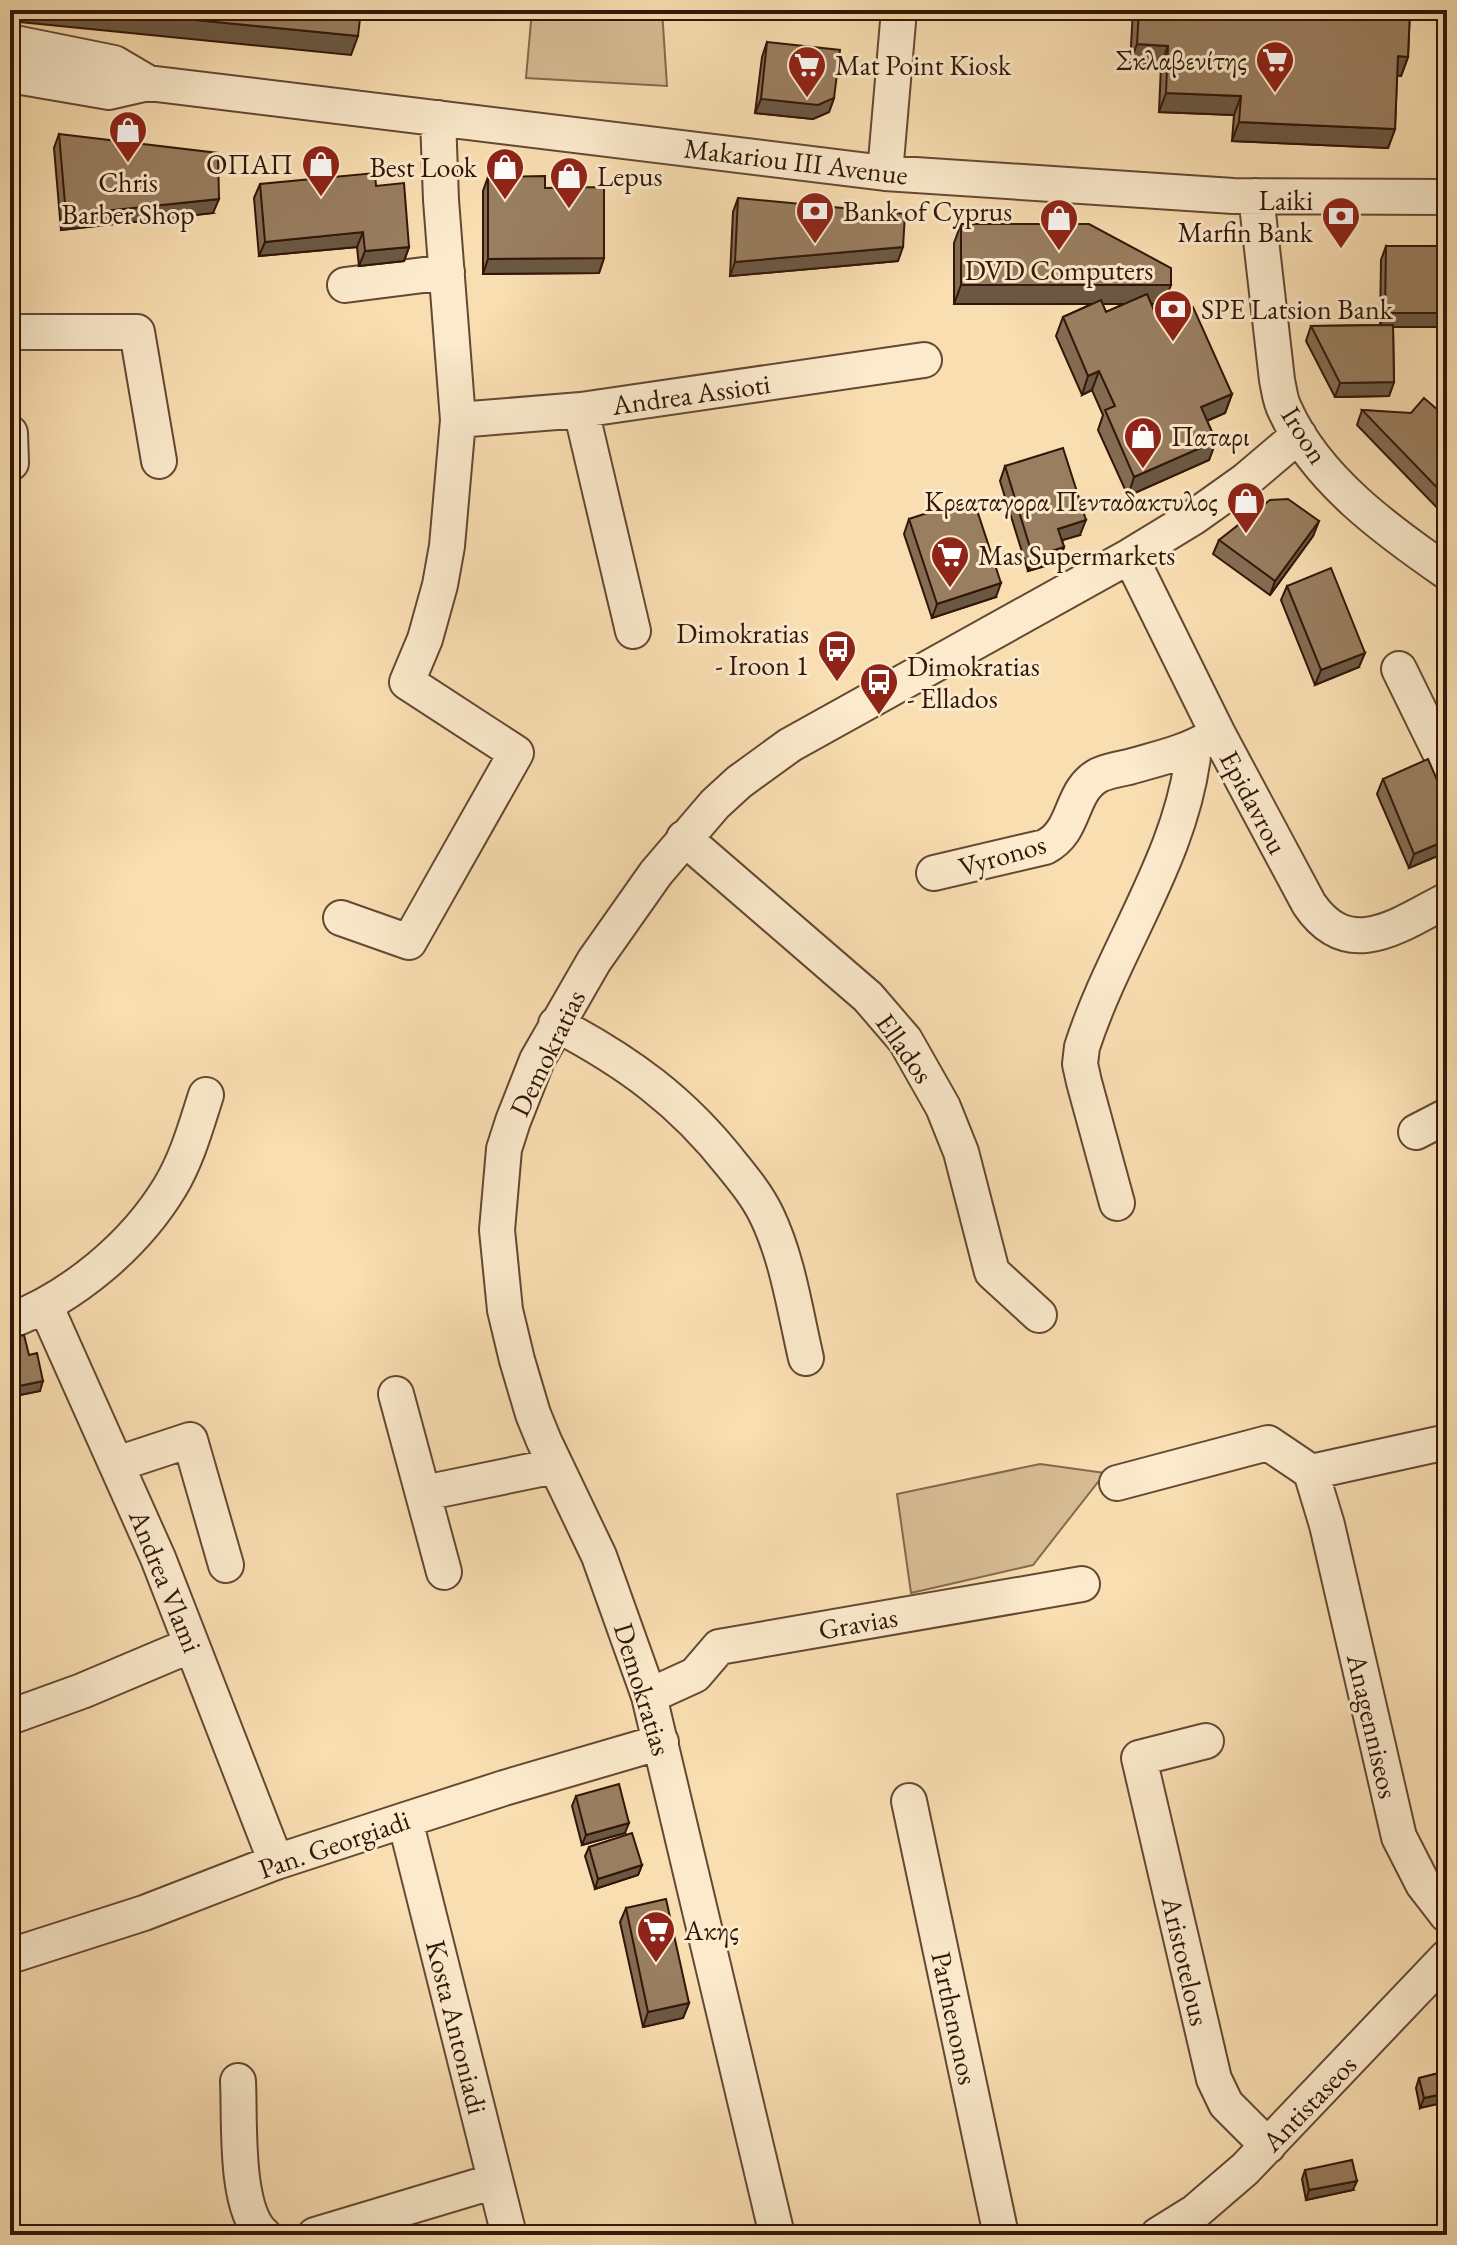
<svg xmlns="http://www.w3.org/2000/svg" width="1457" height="2245" font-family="'EB Garamond',serif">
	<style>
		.green { fill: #d7bc94; stroke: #84694e; stroke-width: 2 }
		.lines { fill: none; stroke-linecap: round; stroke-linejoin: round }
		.stream { stroke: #81654b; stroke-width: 8 }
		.minor-casing { stroke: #644832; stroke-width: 38 }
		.minor { stroke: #fbeacc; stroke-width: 34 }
		.wall { fill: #846c53; stroke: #321608; stroke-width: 2; fill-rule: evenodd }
		.shaded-wall { fill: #6b5843; stroke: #321608; stroke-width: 2 }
		.building { fill: #997e60; stroke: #321608; stroke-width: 2 }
		.labels { text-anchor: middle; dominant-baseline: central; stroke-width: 6; stroke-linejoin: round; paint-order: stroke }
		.poi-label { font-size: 28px; fill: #321608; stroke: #fbeacc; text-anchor: start }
		.street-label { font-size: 28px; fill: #321608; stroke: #fbeacc }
	</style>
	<rect width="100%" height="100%" fill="#f9deb1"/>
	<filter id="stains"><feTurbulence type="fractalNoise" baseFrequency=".0025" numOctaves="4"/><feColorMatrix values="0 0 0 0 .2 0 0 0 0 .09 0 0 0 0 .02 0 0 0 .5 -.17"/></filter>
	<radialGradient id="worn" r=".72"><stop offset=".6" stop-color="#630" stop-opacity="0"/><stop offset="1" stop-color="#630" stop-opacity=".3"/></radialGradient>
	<path class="green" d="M532,10h130l5,76 -141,-8z
		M1040,1464l65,9 -72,92 -122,28 -14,-99z"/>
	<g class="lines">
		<path class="stream" d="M10,785v36"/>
		<defs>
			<path id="minor" d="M10,42l104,21 34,20
				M10,75l99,17 39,-9 737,90 348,23 214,1
				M885,173l14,-163
				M1256,196l21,184c2,9 3,21 8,30 31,69 101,120 162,162
				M345,285l102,-13
				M10,332h127l22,129
				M581,410l52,221
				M458,420l123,-10 343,-50
				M10,433l1,30
				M1130,556l88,178 91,170c40,59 90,21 138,-4
				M1399,669l48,98
				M684,838l184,159 37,43 38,67 18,45 31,120 47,43
				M934,873l111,-26c32,-16 24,-56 54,-72 9,-4 20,-6 30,-8 27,-8 56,-14 81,-29
				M341,918l68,24 107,-189 -109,-71 18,-43 15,-54 7,-39 11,-126 -17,-220 -3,-82
				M556,1024c72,38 126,77 176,141 13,16 26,32 35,51 21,44 28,95 39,142
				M1416,1132l31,-16
				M1117,1203l-33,-121 -4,-18 2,-17c33,-102 101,-191 112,-299
				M45,1305l113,253 118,304
				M10,1321c63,-24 125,-76 160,-134 17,-28 26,-61 36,-92
				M396,1394l48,178
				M117,1464l73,-24 36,125
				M1311,1472l136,-30
				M1117,1483l151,-40 43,29 16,53 72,312 24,47 24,31
				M424,1493l131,-27
				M649,1696l46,-21 24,-28 363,-63
				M10,1717l72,-26 109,-46
				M1206,1741l-67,17 75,321 12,25 42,42
				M909,1801l92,434
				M405,1820l104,415
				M10,1956l134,-43 132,-51 129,-42 99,-32 157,-46
				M238,2081c2,39 -4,129 26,154
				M315,2235l180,-54
				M777,2235l-128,-539 -50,-140 -55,-115 -11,-27 -16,-54 -12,-50 -8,-80 7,-81 9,-28 24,-61 57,-99 62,-88 59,-69 24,-22 51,-37 340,-189 64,-39 52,-37 53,-45
				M1158,2235l37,-23 50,-43 202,-212"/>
		</defs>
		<use href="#minor" class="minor-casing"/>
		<use href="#minor" class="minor"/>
	</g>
	<path class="wall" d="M1133,10h277l-2,47 -7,19 -4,-1 -2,54 -7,19 -156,-7 2,-26 -75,-3 2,-47 -31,-2z
		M767,42l67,56 -5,14 -16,7 -58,-6 7,-56z
		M59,134l154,79 -152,17 -7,-82z
		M488,177l57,11 59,70 -5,15 -116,1v-83z
		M260,184l116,2 33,61 -5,14 -45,5 -2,-19 -98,9 -5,-58z
		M738,198l160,63 -168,15 3,-64z
		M961,224l203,80h-13l8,18 73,72 -7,19 -18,8 9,20 -7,19 -81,36 -30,-66 5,-15 -11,-25 -10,5 -26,-59 7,-19 29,-13h-138v-61zM1102,304h22l-18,8z
		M1386,246l58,81h-51l1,55 -5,14 -54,1 -29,-56 5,-15 69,-1 1,-65z
		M1362,410l85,8v100l-90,-93z
		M1005,466l75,69 -18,5 2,7 -5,15 -31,9 -28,-90z
		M909,519l87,78 -64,21 -28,-84z
		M1319,521l-6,15 -43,59 -57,-41 6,-14z
		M1287,586l72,81 -44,18 -34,-85z
		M1383,779l64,24v49l-38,16 -32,-74z
		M10,1338l19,17 11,36 -25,5 -4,-18h-1z
		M576,1796l49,37 -43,12 -10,-39z
		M589,1847l53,18 -4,10 -43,14 -10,-33z
		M626,1908l63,95 -6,15 -40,9 -23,-105z
		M1447,2071l-27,37 -4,-20 3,-10z
		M1305,2170l48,20 -47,10 -4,-21z"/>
	<path class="shaded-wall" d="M10,10h85l263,26 -7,19 -341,-34z
		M1137,44l31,2 -7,19 -31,-2z
		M1398,56l10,1 -7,19 -10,-1z
		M1166,93l75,3 -7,19 -75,-3z
		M834,98l-5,14 -16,7 -58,-6 6,-14z
		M1239,122l156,7 -7,19 -156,-7z
		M219,199l-6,14 -152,17 5,-15z
		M363,232l-6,15 -98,9 6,-14z
		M409,247l-5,14 -45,5 6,-15z
		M903,247l-5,14 -168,15 5,-14z
		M604,258l-5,15 -116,1 5,-15z
		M961,285h210l-7,19h-210z
		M1385,313h62v6l-3,8h-64z
		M1099,371l-7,19 -10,5 6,-19z
		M1394,382l-5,14 -54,1 5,-14z
		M1232,394l-7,19 -31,13 7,-19z
		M1216,441l-7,19 -81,36 6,-19z
		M1086,520l-6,15 -27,8 5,-14z
		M1319,521l-6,15 -43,59 5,-14z
		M1064,547l-5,15 -31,9 5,-14z
		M1001,583l-5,14 -64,21 5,-14z
		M1365,653l-6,14 -44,18 6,-15z
		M1447,840v12l-38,16 5,-14z
		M15,1368l-4,10h-1v-9z
		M43,1381l-3,10 -25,5 4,-10z
		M629,1823l-4,10 -43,12 4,-10z
		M642,1865l-4,10 -43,14 3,-10z
		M689,2003l-6,15 -40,9 5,-15z
		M1447,2093v9l-27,6 4,-10z
		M1357,2181l-4,9 -47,10 3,-10z"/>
	<path class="building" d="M95,10h266l-3,26z
		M1139,10h271l-2,47 -10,-1 -3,73 -156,-7 2,-26 -75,-3 2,-47 -31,-2z
		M767,42l73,8 -6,48 -16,7 -57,-6z
		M59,134l159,19 1,46 -153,16z
		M375,173l1,13 28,-3 5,64 -44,4 -2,-19 -98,10 -5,-58z
		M545,176v12l59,-1v71l-116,1v-82z
		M738,198l167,16 -2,33 -168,15z
		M961,224h128l82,44v17h-210z
		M1386,246h61v67h-62z
		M1147,294l12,28 34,-15 39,87 -31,13 15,34 -82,36 -29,-67 10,-4 -16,-35 -11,5 -25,-59 38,-17 5,12z
		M1393,325l1,57 -54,1 -29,-57z
		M1424,398l23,20v35l-2,1 2,2v42l-85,-88 49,3z
		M1063,448l23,72 -28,9 6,18 -31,10 -28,-91z
		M973,498l28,85 -64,21 -28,-85z
		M1288,499l31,22 -44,60 -56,-41 51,-40z
		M1331,568l34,85 -44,17 -34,-84z
		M1428,759l19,44v37l-33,14 -31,-75z
		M24,1335l5,20 8,-2 6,28 -24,5 -4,-18 -5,1v-31z
		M619,1784l10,39 -43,12 -10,-39z
		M632,1833l10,32 -44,14 -9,-32z
		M666,1899l23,104 -41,9 -22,-104z
		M1447,2071v22l-23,5 -5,-20z
		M1352,2160l5,21 -48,9 -4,-20z
		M1303,2226l2,9h-44z"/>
	<defs>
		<symbol id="supermarket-pin" viewBox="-11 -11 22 30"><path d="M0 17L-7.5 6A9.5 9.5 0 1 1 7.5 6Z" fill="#8f2418" stroke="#fbeacc"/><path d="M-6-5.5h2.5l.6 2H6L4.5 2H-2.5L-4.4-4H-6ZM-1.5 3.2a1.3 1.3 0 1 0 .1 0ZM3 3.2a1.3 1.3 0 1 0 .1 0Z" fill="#fff"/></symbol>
		<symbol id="shop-pin" viewBox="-11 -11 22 30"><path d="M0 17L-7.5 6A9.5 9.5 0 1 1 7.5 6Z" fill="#8f2418" stroke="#fbeacc"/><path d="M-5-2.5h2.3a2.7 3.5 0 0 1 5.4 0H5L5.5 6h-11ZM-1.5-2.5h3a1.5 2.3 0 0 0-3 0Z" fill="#fff"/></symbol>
		<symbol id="bank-pin" viewBox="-11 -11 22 30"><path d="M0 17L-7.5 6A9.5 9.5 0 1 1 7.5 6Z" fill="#8f2418" stroke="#fbeacc"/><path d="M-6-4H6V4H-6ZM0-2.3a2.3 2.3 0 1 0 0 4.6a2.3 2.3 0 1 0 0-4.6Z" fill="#fff"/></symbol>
		<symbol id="bus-pin" viewBox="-11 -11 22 30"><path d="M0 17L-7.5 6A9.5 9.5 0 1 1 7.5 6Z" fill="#8f2418" stroke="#fbeacc"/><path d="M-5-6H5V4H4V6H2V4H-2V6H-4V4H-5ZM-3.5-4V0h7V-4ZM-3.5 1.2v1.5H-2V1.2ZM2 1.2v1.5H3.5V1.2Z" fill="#fff"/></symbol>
	</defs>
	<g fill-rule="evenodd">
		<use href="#supermarket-pin" x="1253" y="38" width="44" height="60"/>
		<use href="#supermarket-pin" x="785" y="43" width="44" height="60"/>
		<use href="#shop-pin" x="106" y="108" width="44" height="60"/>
		<use href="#shop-pin" x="299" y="142" width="44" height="60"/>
		<use href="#shop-pin" x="483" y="145" width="44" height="60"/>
		<use href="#shop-pin" x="547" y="154" width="44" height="60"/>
		<use href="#bank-pin" x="793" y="189" width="44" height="60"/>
		<use href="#bank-pin" x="1319" y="194" width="44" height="60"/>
		<use href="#shop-pin" x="1037" y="196" width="44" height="60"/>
		<use href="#bank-pin" x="1151" y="287" width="44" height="60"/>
		<use href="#shop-pin" x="1121" y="414" width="44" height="60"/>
		<use href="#shop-pin" x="1224" y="479" width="44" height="60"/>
		<use href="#supermarket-pin" x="928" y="533" width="44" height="60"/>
		<use href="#bus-pin" x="815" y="627" width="44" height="60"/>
		<use href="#bus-pin" x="857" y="660" width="44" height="60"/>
		<use href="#supermarket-pin" x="634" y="1908" width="44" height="60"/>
	</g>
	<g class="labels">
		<g class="poi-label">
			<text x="1247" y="60" text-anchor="end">Σκλαβενίτης</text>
			<text x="835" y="65">Mat Point Kiosk</text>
			<text x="293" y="164" text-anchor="end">ΟΠΑΠ</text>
			<text x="477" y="167" text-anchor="end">Best Look</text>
			<text x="597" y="176">Lepus</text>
			<text x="128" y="182" text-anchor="middle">Chris<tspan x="128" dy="32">Barber Shop</tspan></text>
			<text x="1313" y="200" text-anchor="end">Laiki<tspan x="1313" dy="32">Marfin Bank</tspan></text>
			<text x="843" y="211">Bank of Cyprus</text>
			<text x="1059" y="270" text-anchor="middle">DVD Computers</text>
			<text x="1201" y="309">SPE Latsion Bank</text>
			<text x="1171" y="436">Παταρι</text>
			<text x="1218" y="501" text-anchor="end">Κρεαταγορα Πενταδακτυλος</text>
			<text x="978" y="555">Mas Supermarkets</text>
			<text x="809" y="633" text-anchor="end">Dimokratias<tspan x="809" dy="32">- Iroon 1</tspan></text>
			<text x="907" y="666">Dimokratias<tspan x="907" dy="32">- Ellados</tspan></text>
			<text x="684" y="1930">Ακης</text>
		</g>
		<g class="street-label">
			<text transform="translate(796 161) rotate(7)">Makariou III Avenue</text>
			<text transform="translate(691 394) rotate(-8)">Andrea Assioti</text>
			<text transform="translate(1305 435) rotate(58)">Iroon</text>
			<text transform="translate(1254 802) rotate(62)">Epidavrou</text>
			<text transform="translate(1002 855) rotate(-16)">Vyronos</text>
			<text transform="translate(905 1048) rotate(55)">Ellados</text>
			<text transform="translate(547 1053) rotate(-64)">Demokratias</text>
			<text transform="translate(166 1581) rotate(68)">Andrea Vlami</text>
			<text transform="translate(858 1623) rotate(-10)">Gravias</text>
			<text transform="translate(643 1689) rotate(73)">Demokratias</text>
			<text transform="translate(1373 1726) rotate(77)">Anagenniseos</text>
			<text transform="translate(334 1844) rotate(-19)">Pan. Georgiadi</text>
			<text transform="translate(1186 1961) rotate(77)">Aristotelous</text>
			<text transform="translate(955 2018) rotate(78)">Parthenonos</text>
			<text transform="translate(457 2027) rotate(76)">Kosta Antoniadi</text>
			<text transform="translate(1309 2103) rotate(-46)">Antistaseos</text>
		</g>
	</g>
	<rect width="1457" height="2245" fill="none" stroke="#f9deb1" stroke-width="40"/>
	<rect x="12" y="12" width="1433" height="2221" fill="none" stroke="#321608" stroke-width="4"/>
	<rect x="20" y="20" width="1417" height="2205" fill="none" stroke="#321608" stroke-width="2"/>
	<rect width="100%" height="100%" filter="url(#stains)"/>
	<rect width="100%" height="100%" fill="url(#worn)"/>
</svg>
